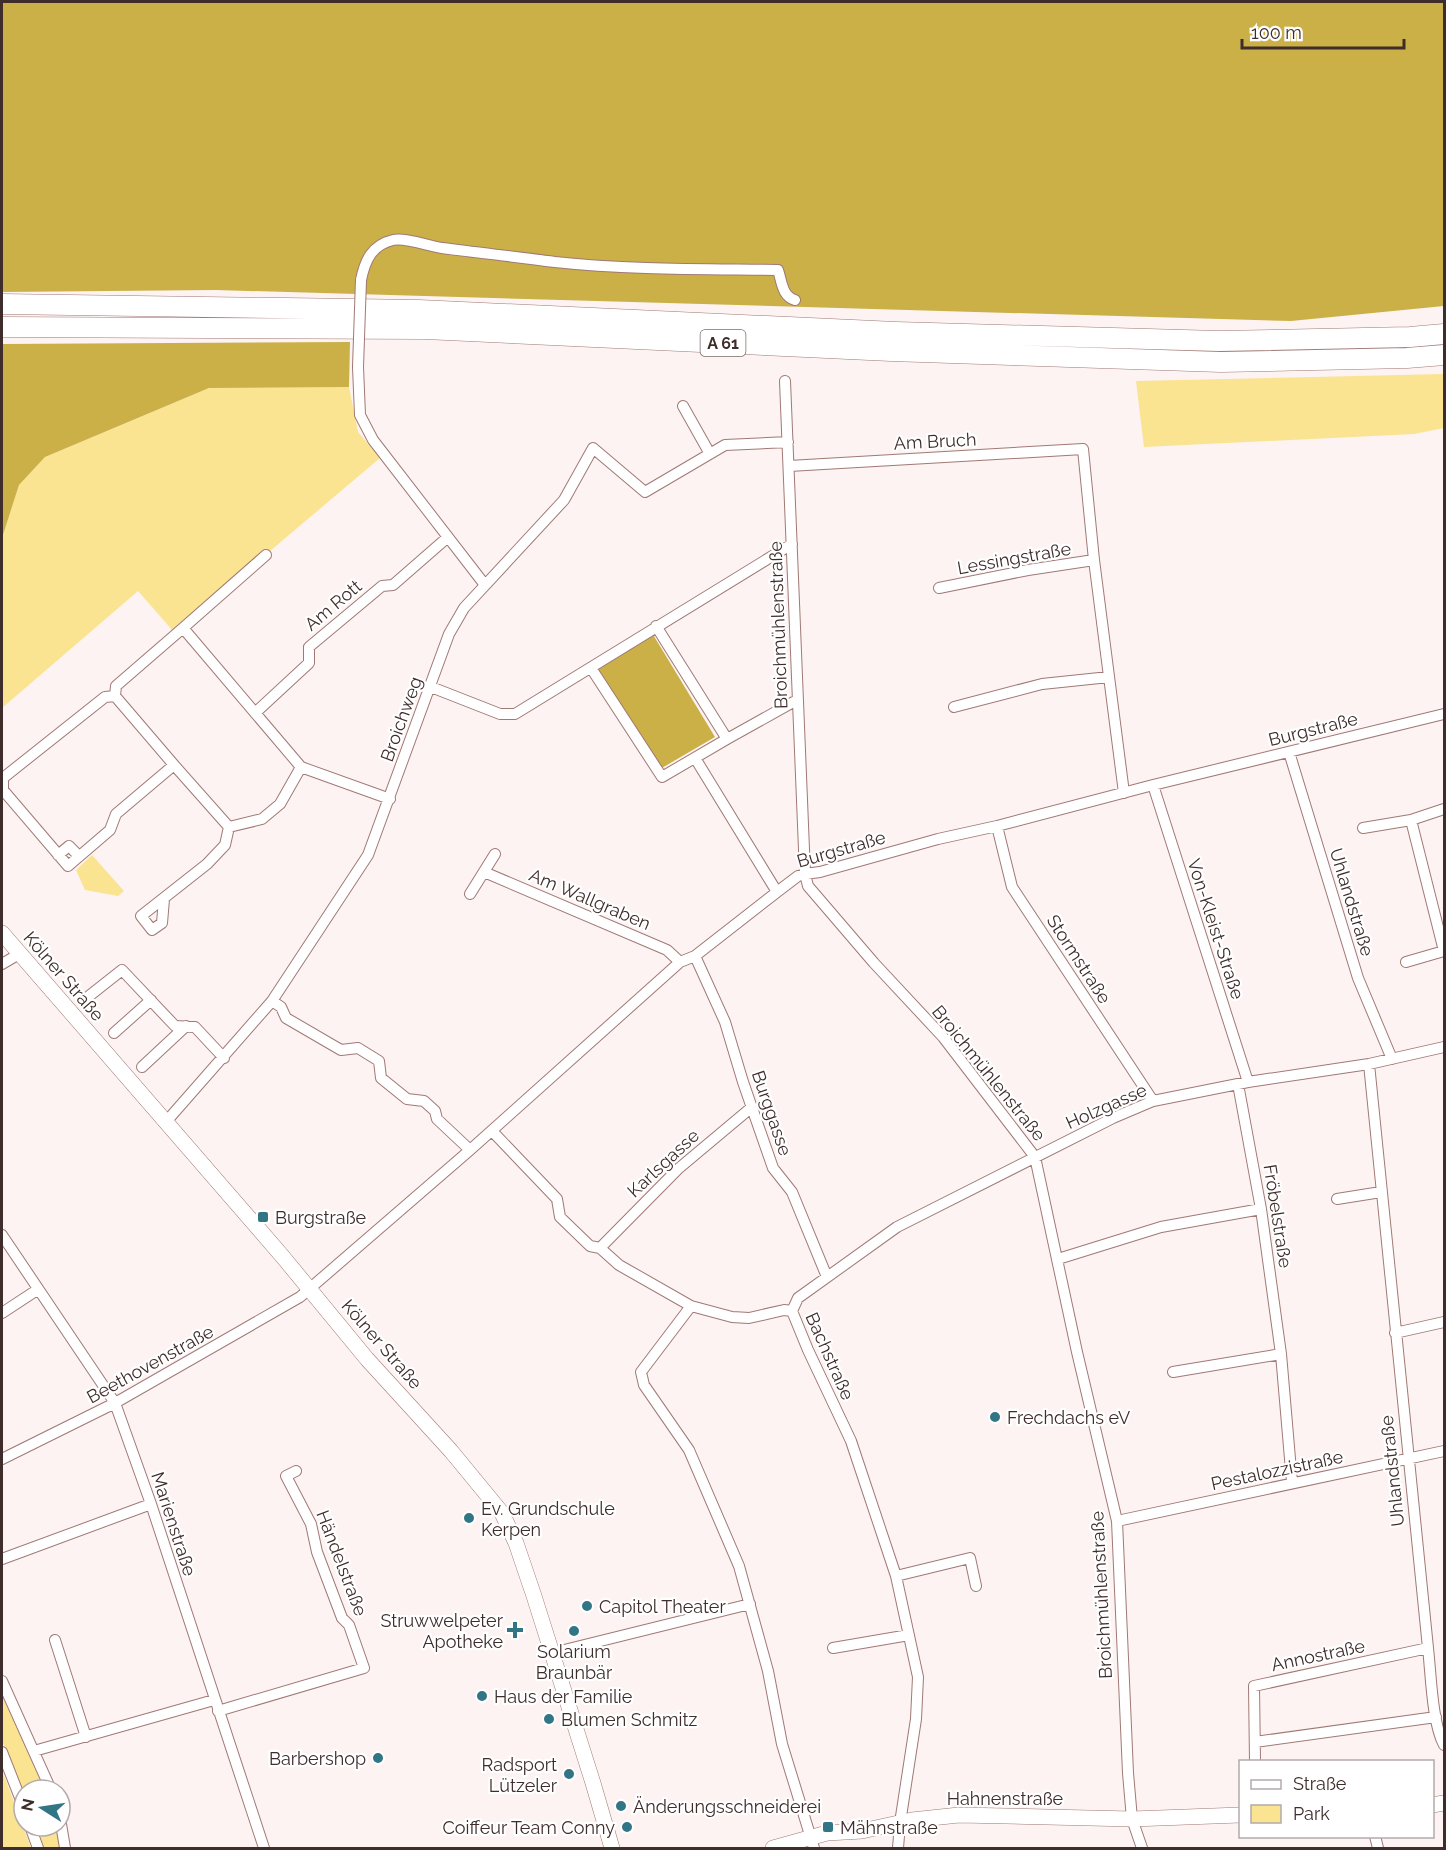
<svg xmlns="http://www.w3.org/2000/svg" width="1446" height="1850" font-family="Raleway,sans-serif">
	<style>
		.green { fill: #fae391 }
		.forest { fill: #cbb047 }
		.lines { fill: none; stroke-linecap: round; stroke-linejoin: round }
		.minor-casing { stroke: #a07975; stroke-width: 12 }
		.secondary-casing { stroke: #a07975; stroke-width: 16 }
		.motorway-casing { stroke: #a07975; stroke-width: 21 }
		.minor { stroke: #fff; stroke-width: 10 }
		.secondary { stroke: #fff; stroke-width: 15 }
		.motorway { stroke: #fff; stroke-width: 20 }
		.minor-bridge-casing { stroke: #a07975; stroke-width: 12; stroke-linecap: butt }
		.minor-bridge { stroke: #fff; stroke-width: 10 }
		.poi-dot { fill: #327585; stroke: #fff; stroke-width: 2 }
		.labels { text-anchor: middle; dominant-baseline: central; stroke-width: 4.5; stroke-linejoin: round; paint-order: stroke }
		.shield { fill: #fff; stroke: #786c6b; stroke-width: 1.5 }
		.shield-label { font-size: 16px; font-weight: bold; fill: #3e2d2b }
		.street-label { font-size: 18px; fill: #3e2d2b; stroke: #fff }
		.poi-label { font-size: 18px; fill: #3e2d2b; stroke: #fff; text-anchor: start }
	</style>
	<rect width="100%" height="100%" fill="#fcf3f2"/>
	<path class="green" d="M1444,374v54l-30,6 -270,13 -8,-66z
		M349,387l9,45 22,26 -206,174 -36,-41 -136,117v-170l17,-53 26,-28 164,-69z
		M92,855l32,36 -6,5 -33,-6 -9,-20z
		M2,1696l43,90 1,4h-22v4l-22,-53z
		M2,1770l29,78h-29z
		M36,1826h20l5,22h-17z"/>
	<path class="forest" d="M2,2h1442v304l-153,15 -1075,-31 -214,2z
		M350,342l-1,45 -140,1 -164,69 -26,28 -17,53v-194z
		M652,633l63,104 -60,35 -64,-100z"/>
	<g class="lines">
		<defs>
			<path id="minor" d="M361,280c4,-20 11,-35 32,-40 11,-3 36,6 49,8 38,5 76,9 113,14 74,8 149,7 223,8 4,12 4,26 17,30
				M358,367l2,48 13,25 112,145
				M785,381l20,493 3,12 66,77 69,74 92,120 42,195 40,169 11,252 4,46 10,29
				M683,406l27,48
				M789,466l294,-17 11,111 30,233
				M939,588l89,-18 66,-10
				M183,628l83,-73
				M591,668l71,109 65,-38 -71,-113
				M431,687l69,27h15l277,-170
				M115,696l-10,1 -102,81v12l65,76 42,-36 6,-16 58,-49 55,62 33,-8 18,-15 21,-37
				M115,696l1,-10 67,-58 118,139 89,32
				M115,696l59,69
				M954,707l88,-23 67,-7
				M255,713l54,-50v-16l73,-61 11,-1 55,-48
				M727,739l70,-39
				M1289,752l69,226 34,81
				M695,758l82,134
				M1153,785l95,297
				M1411,820l33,131
				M997,826l15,61 141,214
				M1363,828l48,-8 33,-11
				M58,855l11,-9 10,10
				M484,872l183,78 13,12
				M470,894l25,-40
				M164,899l-2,24 -10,7 -11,-14 66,-52 18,-19 4,-18
				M695,956l30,66 18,60 30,86 19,24 35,85
				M1406,962l38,-11
				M2,964l17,-10
				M84,1000l38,-30 53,56 20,1 29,31
				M272,1001l9,6 5,11 55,32 17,-2 21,13 2,17 26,21 17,2 11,10 2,8 33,31
				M114,1033l37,-33
				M1369,1064l59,584c3,26 4,75 16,97
				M142,1067l44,-41
				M1238,1084l23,125 20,145 11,128
				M165,1123l107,-122 96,-146 81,-221 15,-26 100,-108 29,-52 52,44 80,-47 63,-3
				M492,1131l65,68 3,18 30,29 10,2 19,17 72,41 41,11 17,1 35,-8 8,1 16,39 43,91 45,135 22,101 -2,42 -16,104 -2,25
				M1337,1199l44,-7
				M2,1235l113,168 36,101 113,344
				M600,1248l78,-79 74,-62
				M1058,1259l103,-32 100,-18
				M691,1306l-50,66 3,13 45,65 50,116 29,105 14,73 32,104
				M792,1311l6,-13 99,-71 216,-109 40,-17 95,-19 121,-18 75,-17
				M2,1313l35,-23
				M1395,1333l49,-11
				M1173,1372l108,-18
				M2,1459l113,-56 185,-106 170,-147 210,-188 15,-6 82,-64 21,-16 7,-2 15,-2 118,-33 59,-13 156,-41 291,-71
				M1117,1521l327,-70
				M2,1559l149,-55
				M896,1576l74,-18 6,28
				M55,1640l31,97
				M833,1648l76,-13
				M552,1653l198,-49
				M2,1681l49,109
				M218,1711l146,-43 -15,-43 -7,-7 -25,-66 -6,-28 -25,-48 10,-5
				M1255,1742l181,-25
				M34,1751l180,-51
				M2,1752l22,56
				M1255,1762l-1,-76 174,-38
				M60,1818l5,30
				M30,1826l8,22
				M1375,1836l3,12"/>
			<path id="secondary" d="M2,933l281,324 84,102 84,92 51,62 14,30 18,53 59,187 19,65
				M1432,1805l12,-2
				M773,1848l54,-15 35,-2 50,-11 47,-5 173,4 108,-4"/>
			<path id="motorway" d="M2,304l417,6 477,22 323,9 191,-4 34,-3
				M2,327l423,2 466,22 330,11 186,-4 37,-3"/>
		</defs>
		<use href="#minor" class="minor-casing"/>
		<use href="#secondary" class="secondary-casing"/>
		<use href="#motorway" class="motorway-casing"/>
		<use href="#minor" class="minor"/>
		<use href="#secondary" class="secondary"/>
		<use href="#motorway" class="motorway"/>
		<defs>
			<path id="minor-bridge" d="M358,367l3,-87"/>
		</defs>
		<use href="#minor-bridge" class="minor-bridge-casing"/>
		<use href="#minor-bridge" class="minor-bridge"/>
	</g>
	<g class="poi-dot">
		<rect x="257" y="1211" width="12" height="12" rx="3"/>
		<circle cx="995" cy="1417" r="6"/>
		<circle cx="469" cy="1518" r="6"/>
		<circle cx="587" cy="1606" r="6"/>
		<path d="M512 1621h6v6h6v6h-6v6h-6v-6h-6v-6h6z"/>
		<circle cx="574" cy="1631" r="6"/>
		<circle cx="482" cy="1696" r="6"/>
		<circle cx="549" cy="1719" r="6"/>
		<circle cx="378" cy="1758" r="6"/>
		<circle cx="569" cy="1774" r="6"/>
		<circle cx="621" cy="1806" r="6"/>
		<circle cx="627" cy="1827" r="6"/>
		<rect x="822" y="1821" width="12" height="12" rx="3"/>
	</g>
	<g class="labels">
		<rect class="shield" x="700.5" y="330" width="45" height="26" rx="4.5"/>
		<g class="shield-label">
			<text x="723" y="343">A 61</text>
		</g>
		<g class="street-label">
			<text transform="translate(935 441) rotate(-3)">Am Bruch</text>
			<text transform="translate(1014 558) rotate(-10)">Lessingstraße</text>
			<text transform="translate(333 605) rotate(-40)">Am Rott</text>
			<text transform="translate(778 625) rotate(-92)">Broichmühlenstraße</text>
			<text transform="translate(401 719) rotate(-70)">Broichweg</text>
			<text transform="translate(1313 729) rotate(-14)">Burgstraße</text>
			<text transform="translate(841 849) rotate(-16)">Burgstraße</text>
			<text transform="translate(590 899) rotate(23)">Am Wallgraben</text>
			<text transform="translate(1352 902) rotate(73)">Uhlandstraße</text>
			<text transform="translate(1216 929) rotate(72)">Von-Kleist-Straße</text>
			<text transform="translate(1079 959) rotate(57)">Stormstraße</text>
			<text transform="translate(64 976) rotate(49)">Kölner Straße</text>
			<text transform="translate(989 1073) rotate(51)">Broichmühlenstraße</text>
			<text transform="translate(1106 1106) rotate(-24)">Holzgasse</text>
			<text transform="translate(772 1113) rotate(71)">Burggasse</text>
			<text transform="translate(663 1163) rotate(-43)">Karlsgasse</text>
			<text transform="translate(1278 1216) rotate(81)">Fröbelstraße</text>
			<text transform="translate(382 1344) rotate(49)">Kölner Straße</text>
			<text transform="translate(830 1356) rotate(66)">Bachstraße</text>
			<text transform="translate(150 1364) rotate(-29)">Beethovenstraße</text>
			<text transform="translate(1277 1470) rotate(-12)">Pestalozzistraße</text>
			<text transform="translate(1392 1471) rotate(-96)">Uhlandstraße</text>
			<text transform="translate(174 1524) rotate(72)">Marienstraße</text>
			<text transform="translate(342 1563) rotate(69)">Händelstraße</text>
			<text transform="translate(1101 1595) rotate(-93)">Broichmühlenstraße</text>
			<text transform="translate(1318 1655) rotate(-12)">Annostraße</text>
			<text x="1005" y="1798">Hahnenstraße</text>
		</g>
		<g class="poi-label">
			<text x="275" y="1217">Burgstraße</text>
			<text x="1007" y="1417">Frechdachs eV</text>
			<text x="481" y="1508">Ev. Grundschule<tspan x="481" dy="21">Kerpen</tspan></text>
			<text x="599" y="1606">Capitol Theater</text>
			<text x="503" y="1620" text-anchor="end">Struwwelpeter<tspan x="503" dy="21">Apotheke</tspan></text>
			<text x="574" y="1651" text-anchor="middle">Solarium<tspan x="574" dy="21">Braunbär</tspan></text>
			<text x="494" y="1696">Haus der Familie</text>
			<text x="561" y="1719">Blumen Schmitz</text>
			<text x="366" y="1758" text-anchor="end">Barbershop</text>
			<text x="557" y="1764" text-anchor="end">Radsport<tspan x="557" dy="21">Lützeler</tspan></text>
			<text x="633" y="1806">Änderungsschneiderei</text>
			<text x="615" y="1827" text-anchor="end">Coiffeur Team Conny</text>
			<text x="840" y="1827">Mähnstraße</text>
		</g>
	</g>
	<rect width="1446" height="1850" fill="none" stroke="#3e2d2b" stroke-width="6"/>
	<rect x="1239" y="1760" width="195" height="78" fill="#ffffff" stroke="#b2abaa" stroke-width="1.5"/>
	<rect x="1251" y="1780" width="30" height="9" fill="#ffffff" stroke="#b2abaa" stroke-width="1.5"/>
	<text x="1293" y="1790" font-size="18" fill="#3e2d2b">Straße</text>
	<rect x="1251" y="1805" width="30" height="18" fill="#fae391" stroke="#b2abaa" stroke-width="1.5"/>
	<text x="1293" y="1820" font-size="18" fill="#3e2d2b">Park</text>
	<g transform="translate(42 1808) rotate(282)"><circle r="28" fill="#ffffff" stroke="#b2abaa" stroke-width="1.5"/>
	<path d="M0-4.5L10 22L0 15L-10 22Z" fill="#327585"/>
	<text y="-9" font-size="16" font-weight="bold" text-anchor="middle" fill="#3e2d2b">N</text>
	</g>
	<path d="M1242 39v9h162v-9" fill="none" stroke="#3e2d2b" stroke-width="3"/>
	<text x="1251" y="39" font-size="18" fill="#3e2d2b" stroke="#ffffff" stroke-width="4.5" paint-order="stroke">100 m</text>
</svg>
